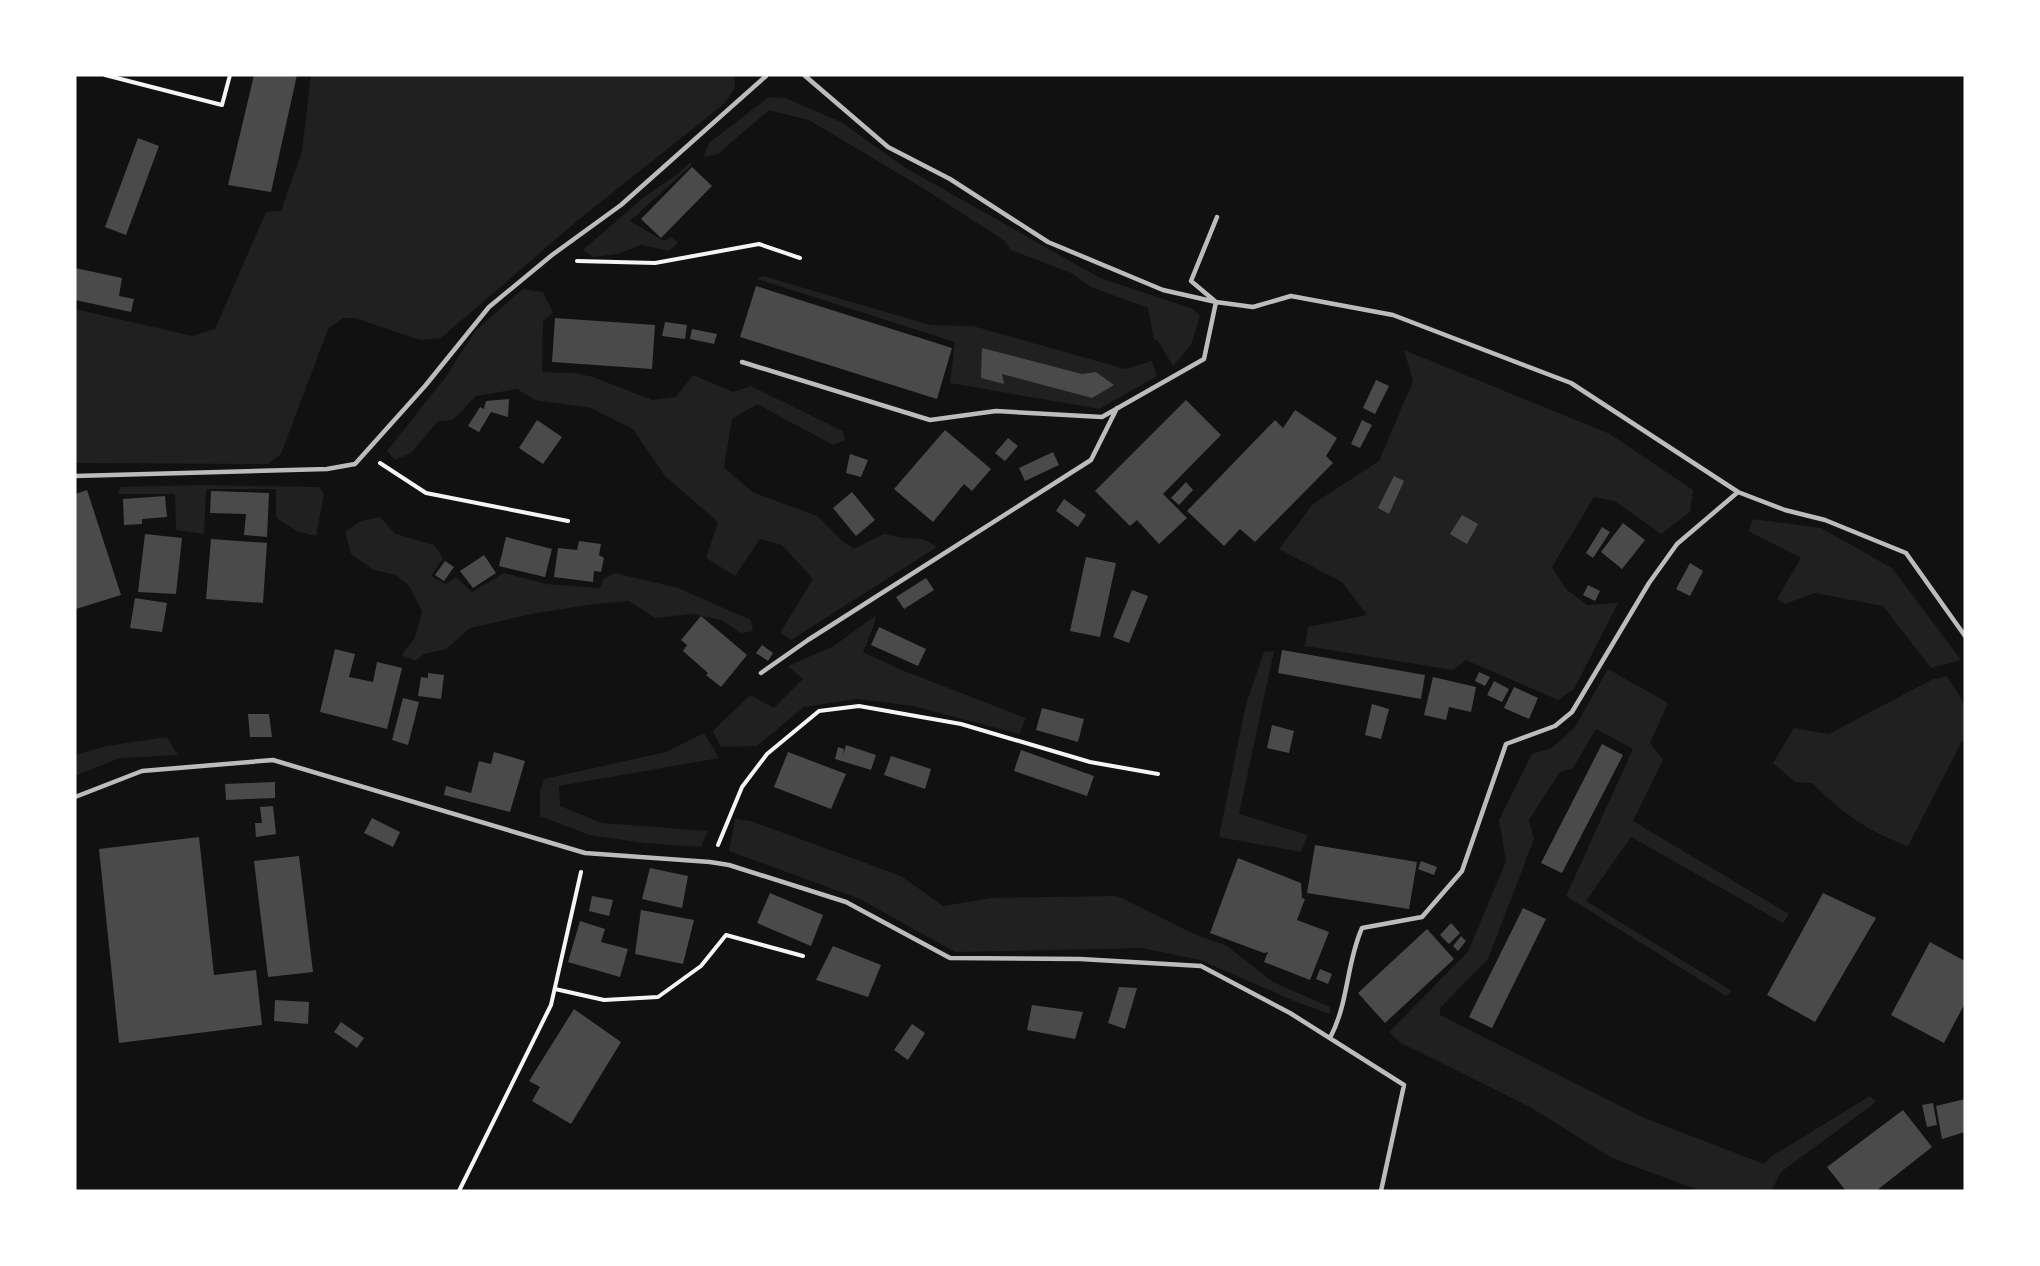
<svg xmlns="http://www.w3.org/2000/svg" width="2040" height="1266" font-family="'Source Sans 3',sans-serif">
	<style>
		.green { fill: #202020 }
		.building { fill: #4a4a4a }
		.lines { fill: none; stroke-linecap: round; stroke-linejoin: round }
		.path { stroke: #f5f5f5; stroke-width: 4 }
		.service { stroke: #bcbcbc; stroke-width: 4.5 }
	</style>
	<rect width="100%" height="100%" fill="#111"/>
	<path class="green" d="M311,75h423l1,13 -10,15 -148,118 -136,117 -21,2 -65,-22h-12l-15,11 -47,125 -13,10 -193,-1v-154l117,27 23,-7 51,-117 15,-1 21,-60z
		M769,97l16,1 56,24 63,45 196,111 93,31 7,7 -9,29 -18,21 -15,-25 -4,-2 -6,-31 -57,-21 -20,-14 -60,-23 -6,-9 -79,-51 -117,-70 -40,-10 -51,44 -15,3 7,-15z
		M690,162l2,3 -62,56 34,20 8,-4 6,6 -9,8 -28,-6 -24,9 -24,3 -10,-7 61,-53 35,-24z
		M763,276l167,49 43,1 152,43 27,-8 5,15 -58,33 -149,-26 5,-41 -198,-63z
		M523,289l20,3 10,21 -10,8 -1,51 33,1 18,4 59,23 24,-3 17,-22 40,17 18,-6 92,45 2,9 -12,5 -76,-41 -25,15 -8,48 28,25 65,24 24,24 13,9 30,-15 19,4 20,1 14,8 -146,93 -11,-7 33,-54 -31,-34 -22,-6 -25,37 -29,-18 12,-36 -53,-46 -32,-47 -42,-21 -56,-8 -18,-11 -41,7 -23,24 -15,1 -27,32 -16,7 -8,-9 58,-73 31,-48z
		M1404,350l206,84 83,56 -3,22 -29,22 -46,-33 -21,-4 -42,70 14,22 21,16 31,-2 -44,86 -16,11 -92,-40 -13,10 -148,-24 3,-19 59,-12 -25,-33 -63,-33 34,-45 66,-43 34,-80z
		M203,485l116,2 5,7 -8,42 -19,-5 -21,-13v-29h-70l-2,45 -28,-4 -1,-36h-57l2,-7z
		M380,517l15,17 39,11 9,13 -12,18 15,8 10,-7 16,15 32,-19 42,11 54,4 4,-9 11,-6 63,15 73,32 2,11 -12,2 -20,-13 -30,-6 -36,4 -26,-17 -34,3 -59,9 -66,15 -24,21 -22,5 -9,7 -13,-6 13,-18 7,-25 -12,-25 -14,-12 -22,-5 -23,-16 -6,-22 16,-11z
		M1753,519l68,9 71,40 69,92 -30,8 -48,-62 -68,-13 -30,11 -8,-5 24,-41 -53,-27z
		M876,615l-2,10 -11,27 36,17 127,49 -7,16 -106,-28 -56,-7 -53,8 -47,39 -36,1 -8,-16 37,-36 24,13 29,-29 -15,-13 46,-20z
		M1274,651l-35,163 69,21 -7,17 -82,-15 27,-133 18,-52z
		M1608,669l60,34 -18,40 13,17 -30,61 156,93 -6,9 -152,-86 -45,64 146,90 -6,5 -160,-100 67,-147 -37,-20 -23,39 -13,4 -31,48 5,19 -46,120 -48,49v7l204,103 120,46 8,-8 98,-60 6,6 -95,70 -10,19h-70l-89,-33 -82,-51 -129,-64 -12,-11 79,-80 38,-91 -7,-41 33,-66 20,-6 23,-21z
		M1947,676l18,29v36h-3l-54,105c-43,-16 -64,-32 -96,-63l-17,-1 -22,-19 21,-35 35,6 102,-54z
		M704,733l15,25 -160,28 1,20 42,17 106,8 -7,16 -56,-4 -56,-8 -49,-19v-24l4,-13 122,-27z
		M167,737l11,18 -58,3 -45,18v-21l32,-9z
		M735,819l16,2 150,55 42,30 49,-8 125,-2 77,38 33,12 46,36 57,25v7l-31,-11 -99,-43 -58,-12 -187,4 -95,-53 -131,-48z"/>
	<path class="building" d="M254,75h43l-26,117 -43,-7z
		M138,138l21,8 -33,89 -21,-8z
		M692,167l20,19 -51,52 -20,-19z
		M75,268l47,10 -3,18 15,3 -3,13 -56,-12z
		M756,286l196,62 -15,51 -197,-62z
		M555,318l100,7 -3,44 -100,-7z
		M665,322l22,3 -2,14 -23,-3z
		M692,329l25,5 -3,10 -24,-5z
		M982,348l100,26 14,-2 18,13 -22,13 -90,-24 2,10 -23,-6z
		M1376,380l13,6 -14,28 -12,-6z
		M509,399l-1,18 -17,-5 -12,20 -11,-6 12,-19 4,2 2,-8z
		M1186,400l35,35 -58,59 24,24 -28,26 -22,-24 -7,6 -35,-35z
		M1295,410l42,28 -11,18 7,7 -78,79 -15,-13 -16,17 -37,-35 88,-91 8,8z
		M537,420l25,17 -19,27 -24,-16z
		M1362,420l10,5 -12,23 -9,-4z
		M945,430l46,39 -19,22 -8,-7 -31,38 -39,-33z
		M1008,438l10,8 -13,15 -10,-8z
		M1053,452l6,13 -34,16 -6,-13z
		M850,454l18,6 -7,17 -15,-4z
		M1394,476l10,5 -15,33 -11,-6z
		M1186,482l7,8 -14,15 -8,-7z
		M87,490l34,105 -45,14 -1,-115z
		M211,491l58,2 -2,44 -23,-2 2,-21 -36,-1z
		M852,492l23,28 -19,16 -23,-28z
		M165,496l2,21 -25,2v5l-18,1 -1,-26z
		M1064,499l22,16 -8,12 -22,-16z
		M1462,515l16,9 -11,20 -17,-10z
		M1623,523l22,17 -23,29 -21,-17z
		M1602,527l8,5 -17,26 -7,-5z
		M145,534l37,4 -6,56 -38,-2z
		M506,537l46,12 -7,28 -46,-11z
		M211,539l56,4 -4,60 -57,-4z
		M579,541l22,3 -2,11 5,3 -3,14 -7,-1 -1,11 -39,-5 4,-29 19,2z
		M484,555l12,18 -23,15 -13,-17z
		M1086,557l30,6 -16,74 -30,-6z
		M445,561l9,6 -10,14 -9,-6z
		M1690,563l13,8 -13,25 -14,-7z
		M926,578l8,12 -30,19 -8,-12z
		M1588,585l12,6 -5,10 -12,-6z
		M1132,590l16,6 -19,47 -16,-6z
		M135,598l32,5 -5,29 -32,-4z
		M701,616l46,39 -26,32 -15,-12 2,-2 -25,-22 4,-6 -6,-5z
		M879,627l47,22 -8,17 -47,-21z
		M762,645l11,8 -5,8 -12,-8z
		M335,649l20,5 -6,23 24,5 4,-20 25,6 -15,61 -67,-17z
		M1282,650l143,25 -4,24 -143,-26z
		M1479,672l11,5 -5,9 -10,-5z
		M428,673l16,2 -3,24 -23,-3 3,-19 7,1z
		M1433,677l43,10 -5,25 -22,-5 -3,13 -22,-5z
		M1494,681l15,8 -7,13 -15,-7z
		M1514,687l24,11 -9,21 -25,-11z
		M403,698l16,4 -11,43 -16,-5z
		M1372,704l17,5 -8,30 -16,-4z
		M1042,708l42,11 -6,23 -42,-12z
		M248,714h21l3,23h-22z
		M1272,725l22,6 -5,22 -22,-5z
		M1602,744l21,11 -61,118 -21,-10z
		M846,745l30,10 -5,15 -36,-11 3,-12 6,2 -1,7z
		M1021,750l73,26 -7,20 -73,-25z
		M494,752l31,9 -15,51 -66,-17 2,-9 25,7 8,-32 12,3z
		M788,752l58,22 -15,35 -57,-22z
		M891,756l40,13 -6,20 -41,-14z
		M275,782v16l-49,2 -1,-16z
		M273,806l3,28 -20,3 -1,-14h7l-2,-16z
		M372,818l28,14 -7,15 -29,-14z
		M199,837l15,138 42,-5 6,55 -143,18 -20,-194z
		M1315,845l102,17 -8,47 -102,-16z
		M299,856l14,116 -45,5 -14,-116z
		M1238,858l63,25 1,15 3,1 -8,21 32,12 -19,48 -46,-18 4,-10 -4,1 -54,-20z
		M1421,861l16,6 -3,8 -16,-6z
		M650,868l38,8 -6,32 -40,-9z
		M770,893l53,22 -12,31 -54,-23z
		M1823,893l53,25 -61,104 -48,-27z
		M592,896l21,4 -4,16 -20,-5z
		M1523,908l23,11 -54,109 -23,-11z
		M641,910l53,10 -11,44 -48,-10z
		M580,921l25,8 -4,13 27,7 -8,28 -52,-15z
		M1451,923l9,10 -11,11 -9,-9z
		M1427,929l27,30 -69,64 -27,-30z
		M1461,936l5,5 -8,10 -5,-5z
		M1930,942l35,19v42l-21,40 -53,-28z
		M833,946l48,19 -13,32 -52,-17z
		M1320,969l12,5 -4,10 -12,-5z
		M1119,987l18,1 -12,41 -17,-6z
		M275,1000l34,2 -1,22 -34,-3z
		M1032,1005l51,7 -8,27 -48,-9z
		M574,1009l47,33 -50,82 -39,-23 8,-14 -11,-6z
		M341,1022l23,16 -7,10 -23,-16z
		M912,1024l13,9 -17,27 -14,-10z
		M1965,1099v33l-23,7 -6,-33z
		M1933,1103l4,22 -10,2 -5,-22z
		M1903,1110l29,37 -56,44h-30l-19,-24z"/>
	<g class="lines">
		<path class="path" d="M105,75l117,30 8,-30
			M577,261l78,2 104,-19 41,14
			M380,463l46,30 142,28
			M718,845l24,-58 25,-33 52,-43 40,-5 102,18 129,38 68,12
			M555,989l49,11 54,-3 43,-31 25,-31 77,21
			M459,1191l92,-186 30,-133"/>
		<path class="service" d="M804,75l84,72 62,32 98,63 115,48 53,12 37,5 38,-11 102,19 178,68 167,109 47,18 40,10 81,33 59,83
			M742,362l188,58 66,-9 106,6 102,-58 12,-57 -25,-21 26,-64
			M75,476l252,-7 28,-5 70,-78 64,-79 63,-52 69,-50 145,-129 -1,-1
			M761,673l47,-33 283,-180 26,-52
			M75,797l67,-26 131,-11 312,93 125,9 19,3 117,37 104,56 130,1 121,7 89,47 114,72 -23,106
			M1330,1038c19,-36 16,-74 32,-110l60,-11 40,-46 44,-127 49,-18 17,-14 77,-129 28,-39 61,-52"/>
	</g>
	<rect width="2040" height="1266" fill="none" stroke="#ffffff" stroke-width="153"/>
</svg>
